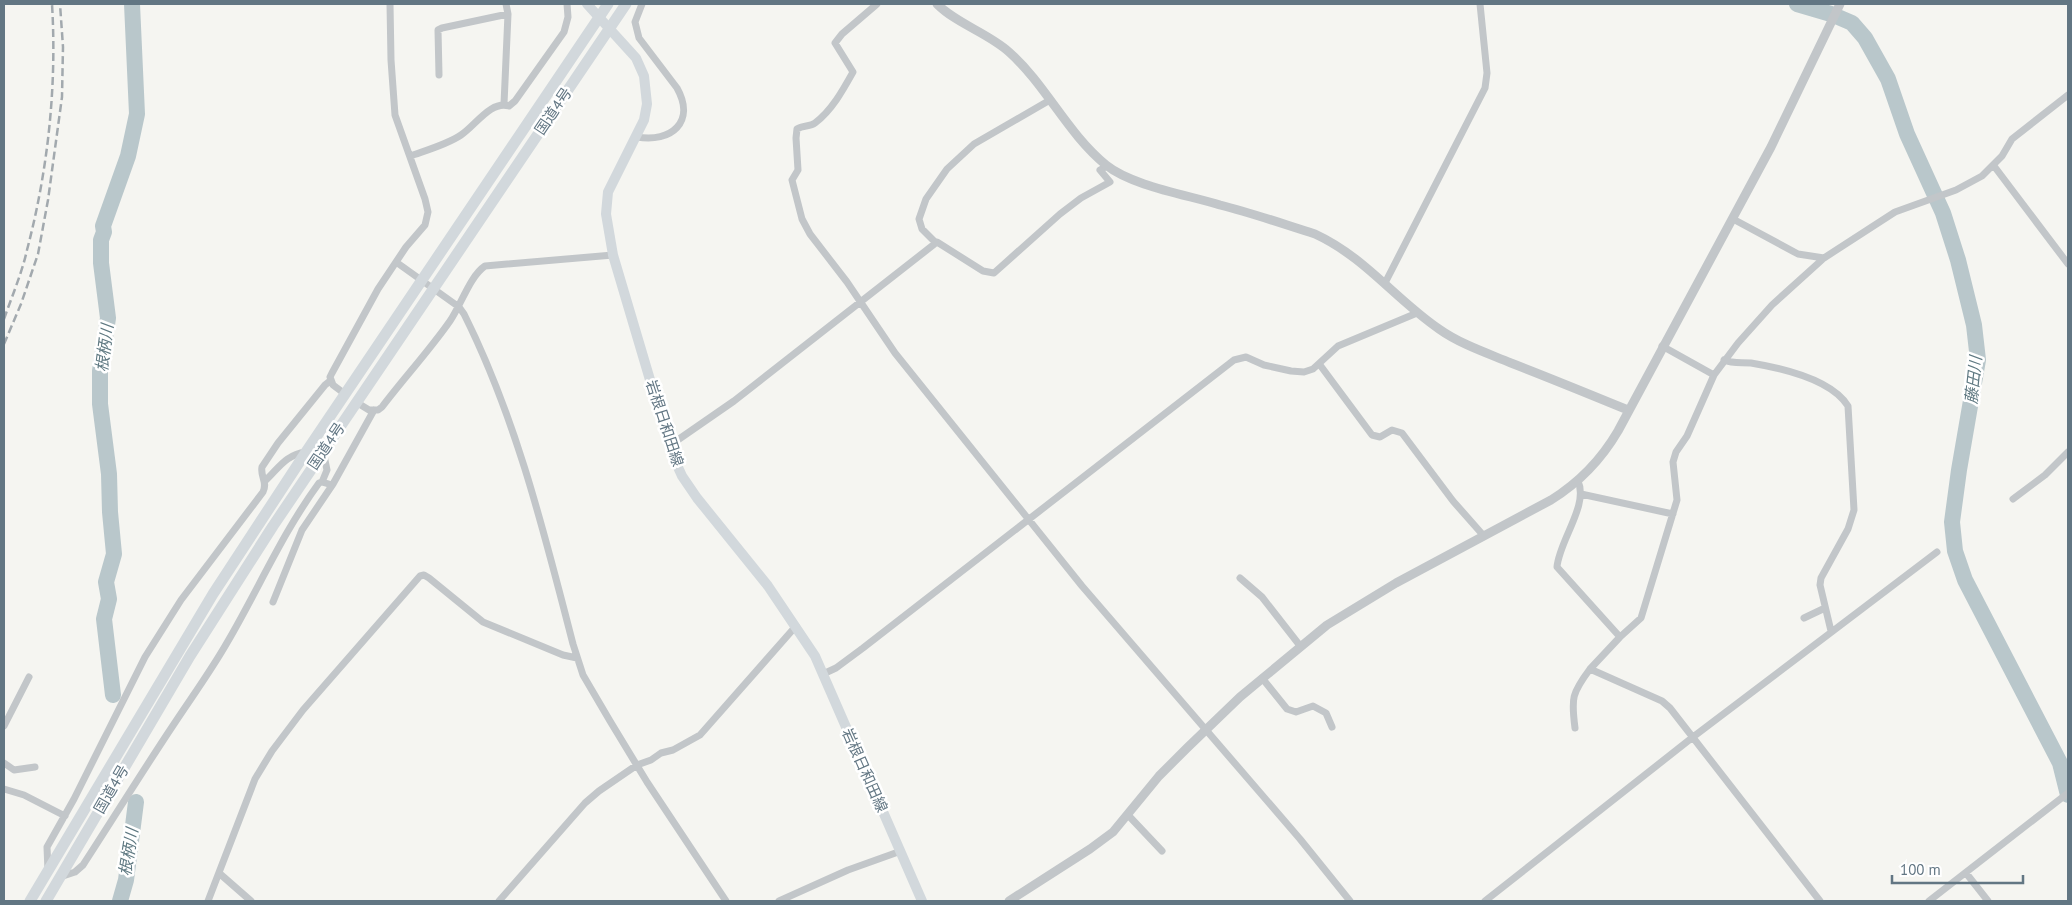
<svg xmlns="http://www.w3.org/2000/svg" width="2072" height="905" font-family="'PT Sans','Noto Sans JP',sans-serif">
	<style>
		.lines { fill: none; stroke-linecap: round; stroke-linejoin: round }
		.river { stroke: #b9c7cb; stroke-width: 16 }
		.minor { stroke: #c2c6c9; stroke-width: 7 }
		.tertiary { stroke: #c2c6c9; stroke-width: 9 }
		.secondary { stroke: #d2d8dc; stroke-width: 10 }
		.trunk { stroke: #d2d8dc; stroke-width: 11 }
		.rail { stroke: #a2a9ae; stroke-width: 2.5; stroke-dasharray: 8 4; stroke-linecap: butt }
		.labels { text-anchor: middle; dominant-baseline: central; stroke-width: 5; stroke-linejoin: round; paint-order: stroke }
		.street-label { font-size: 15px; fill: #627683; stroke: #fff }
		.water-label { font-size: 16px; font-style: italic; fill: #5e7881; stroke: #fff }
	</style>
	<rect width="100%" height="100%" fill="#f5f5f1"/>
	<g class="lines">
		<path class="river" d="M1797,4l34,10 21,9 13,15 23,41 19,55 36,79 15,47 16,65 4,35 -19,110 -7,52 3,29 10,29 95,183 8,32
			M113,695l-9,-76 5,-20 -3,-17 8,-28 -4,-42 -1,-38 -9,-70v-33l8,-53 -7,-55v-23l3,-8 -1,-6 25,-70 9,-42 -5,-110
			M120,901l6,-21 10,-78"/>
		<path class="minor" d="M877,4l-35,30 -7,9 18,29c-10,18 -21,38 -38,51 -5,4 -12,2 -18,6l-1,9 2,32 -6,10 10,39 8,15 37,48 48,71 187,233 218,253 50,62
			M439,75l-1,-45 4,-2 66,-14
			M504,104l4,-90 -2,-10
			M637,137c34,6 59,-15 40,-49l-38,-50 -4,-16 7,-18
			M410,156c17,-6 36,-11 51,-21 14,-9 30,-35 48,-29l6,-5 49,-69 4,-15 -1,-13
			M1994,166l74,98
			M1733,219l65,35 26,4
			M936,243l-14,-14 -3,-10 7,-20 21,-30 27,-25 76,-44
			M396,262l63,45 5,7c52,104 80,218 109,330l10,31 27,46 37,61 79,119
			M1385,283l100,-195 2,-15 -7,-69
			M1662,346l52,29
			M1724,360c9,4 18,2 27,3 30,5 80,16 97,43l6,104 -6,19 -27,49 -1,7 11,46
			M1320,365l52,70 8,2 12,-7 10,3 51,68 30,34
			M345,394l-12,-9 -3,-8 2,-4 46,-84 28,-42 19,-22 3,-13 -3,-13 -30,-84 -4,-55 -1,-56
			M356,402l13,8h9l4,-3c22,-29 47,-56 68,-86 11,-16 20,-45 35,-55l128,-11
			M669,446l65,-45 203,-159 46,29 11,2 66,-59 21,-16 29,-16 -10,-12 7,-4
			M265,481c14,-13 20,-26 41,-29
			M1578,481c11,24 -19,60 -21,86l63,70
			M322,482l5,-12 -4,-19
			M1581,494l92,20
			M2013,499l32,-24 23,-23
			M1240,578l22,19 39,50
			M273,602l29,-72 31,-46 41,-74
			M1804,618l21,-10
			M823,674l13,-6 27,-20 371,-288 12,-3 18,8 27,6 13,1 9,-3 25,-23 79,-33
			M1262,678l25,31 9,3 17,-6 13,7 6,14
			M4,726l25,-49
			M1575,728c-4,-30 -3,-35 15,-59
			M4,763l10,7 21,-3
			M4,789l20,6 41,21
			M1128,815l34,36
			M48,871l-1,-24 27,-48 71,-142 36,-57 82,-108c5,-10 -3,-15 -1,-25l16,-24 47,-58 5,-4
			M219,873l32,28
			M1966,873l22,28
			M60,877l15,-5 8,-7c30,-46 59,-93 89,-138 19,-29 39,-56 56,-86 31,-53 55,-109 91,-158l3,-1 10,3
			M208,901l47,-122 17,-28 31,-41 117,-134 4,-1 5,3 54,44 80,33 14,3
			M499,901l86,-98 14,-12 38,-26 14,-5 10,-7 12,-3 27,-15 96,-109
			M779,901l69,-31 53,-19
			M1485,901l208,-164 244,-185
			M1820,901l-150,-193 -8,-7 -72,-32 30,-32 21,-19 36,-118 -4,-38 3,-10 11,-16 27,-61 24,-32 34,-38 52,-47 71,-46 61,-22 26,-14 20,-20 10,-17 56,-44
			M1929,901l139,-108"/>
		<path class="tertiary" d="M937,4c20,20 51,29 72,48 37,33 58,81 97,113 26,21 82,30 114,40 32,8 63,19 95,29 50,23 80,65 124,95 21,15 48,24 72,34 39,15 78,31 117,47
			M1009,901l81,-52 23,-17 46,-56 28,-28 53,-51 87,-72 69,-42 155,-83c29,-18 50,-40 67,-69l153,-284 69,-143"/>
		<path class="secondary" d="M587,4l49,54 8,18 3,28 -3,16 -36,72 -2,22 7,41 59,199 10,22 15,22 71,88 47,70 107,245"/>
		<path class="trunk" d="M30,901l183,-307 93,-142 302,-448
			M46,901l144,-245 83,-130 353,-522"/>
		<path class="rail" d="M4,319c8,-23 18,-46 23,-69 21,-80 30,-164 25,-246
			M4,344l17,-40 17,-50 10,-54 14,-103 1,-50 -3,-43"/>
	</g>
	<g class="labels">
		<g class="street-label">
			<text transform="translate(553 111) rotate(-56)">国道4号</text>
			<text transform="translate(665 423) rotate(72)">岩根日和田線</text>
			<text transform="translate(326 446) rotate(-56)">国道4号</text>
			<text transform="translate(865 770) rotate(66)">岩根日和田線</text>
			<text transform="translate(111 789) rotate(-60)">国道4号</text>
		</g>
		<g class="water-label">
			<text transform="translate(104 348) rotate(-83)">根柄川</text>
			<text transform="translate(1973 380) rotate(-84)">藤田川</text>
			<text transform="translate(128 852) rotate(-81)">根柄川</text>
		</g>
	</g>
	<rect width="2072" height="905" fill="none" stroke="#627683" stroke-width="10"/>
	<path d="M1892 875v8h131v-8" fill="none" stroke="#627683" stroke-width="2.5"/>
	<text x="1900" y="875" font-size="15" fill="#627683" stroke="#ffffff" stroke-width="4" paint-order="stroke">100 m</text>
</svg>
